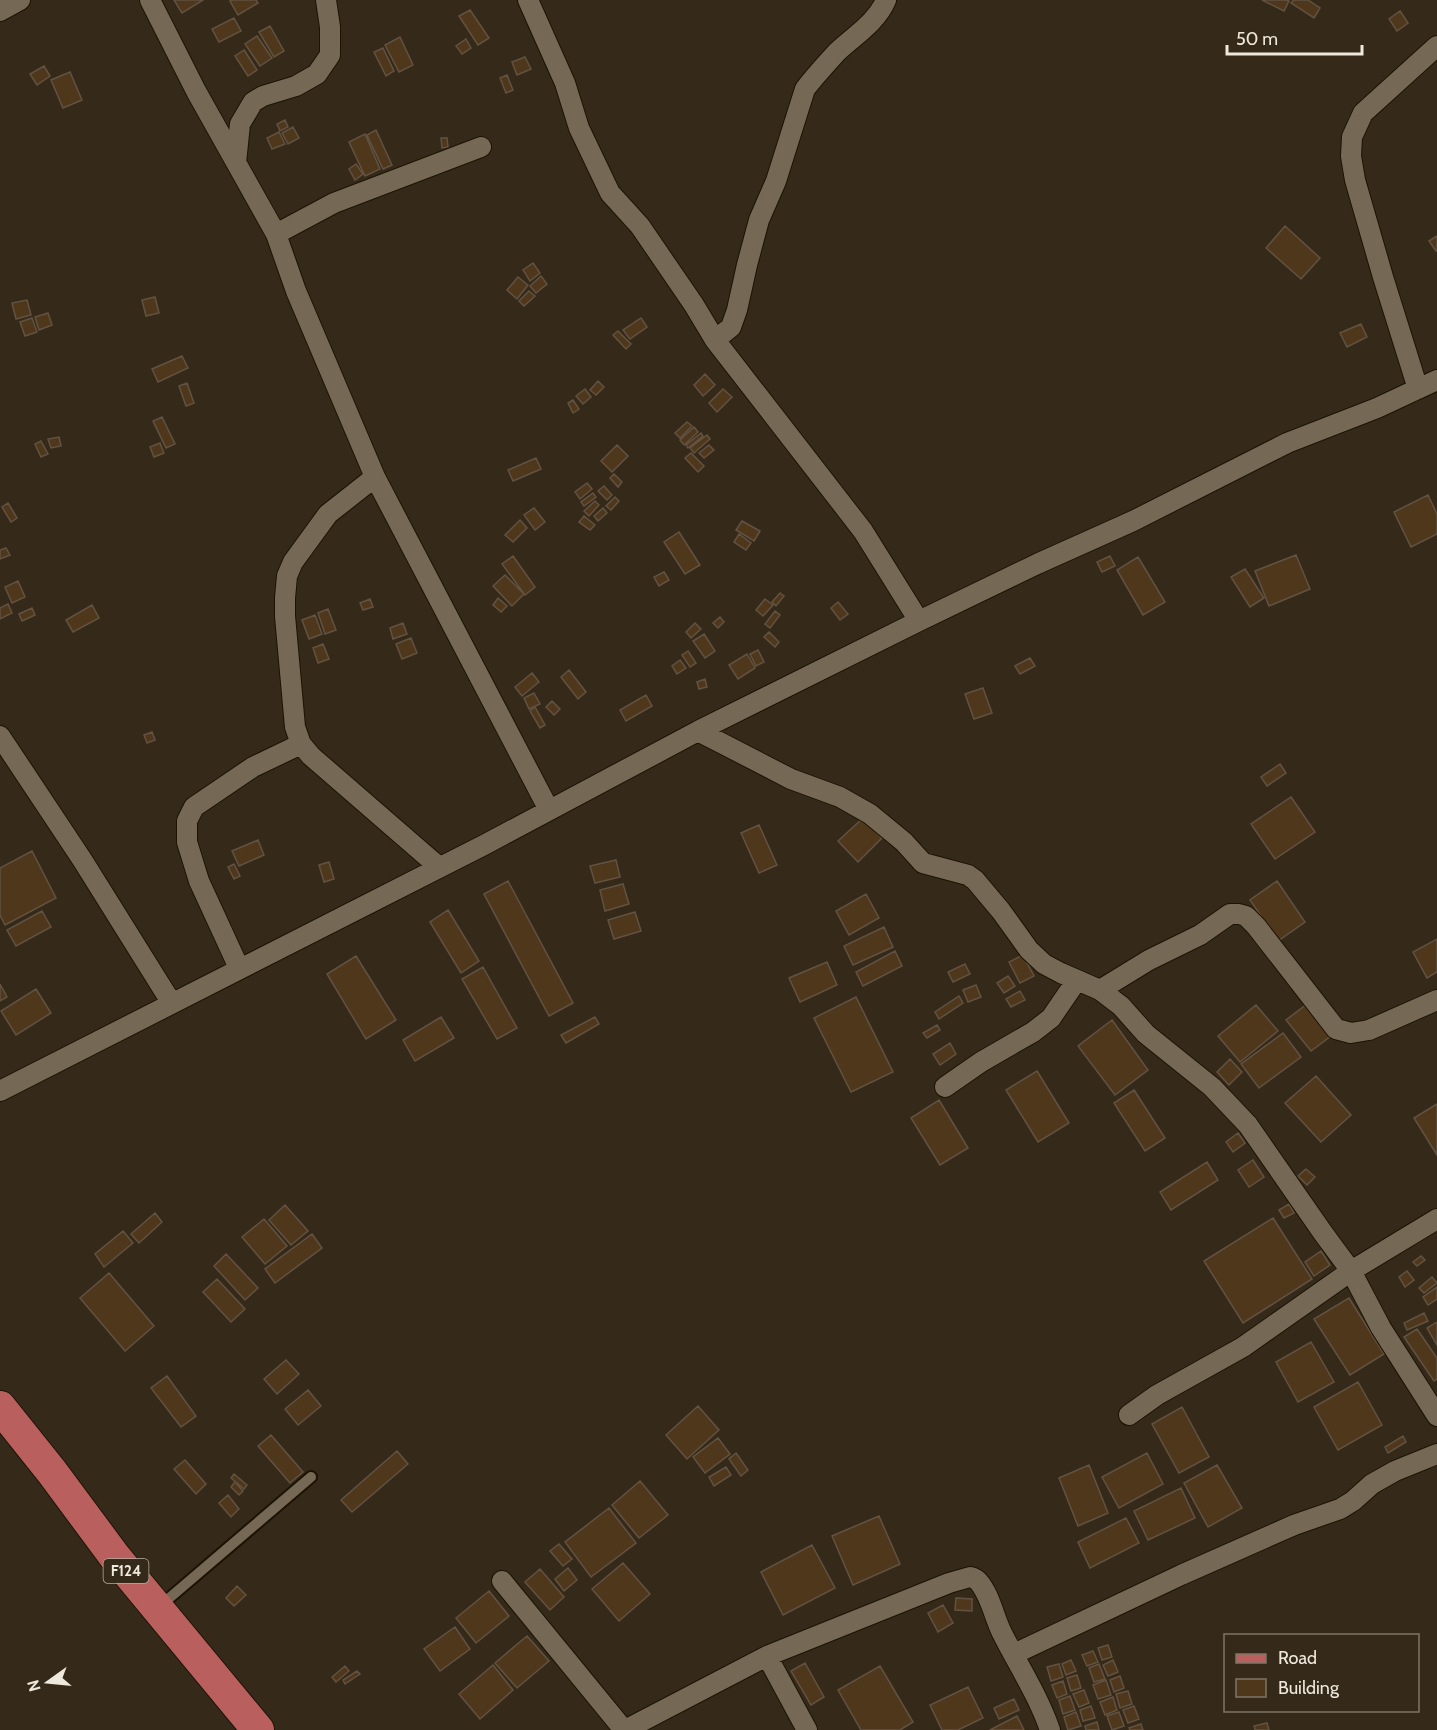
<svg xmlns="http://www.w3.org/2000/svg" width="1437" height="1730" font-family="Cabin,sans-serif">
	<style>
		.building { fill: #4f371c; stroke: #625242; stroke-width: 1.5 }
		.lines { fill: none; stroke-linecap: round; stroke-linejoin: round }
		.lane-casing { stroke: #1d1303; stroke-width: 14 }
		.street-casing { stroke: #1d1303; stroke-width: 22 }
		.primary-casing { stroke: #1d1303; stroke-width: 34 }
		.lane { stroke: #756956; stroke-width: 10 }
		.street { stroke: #756956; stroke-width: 20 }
		.primary { stroke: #b95f5d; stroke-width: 32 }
		.labels { text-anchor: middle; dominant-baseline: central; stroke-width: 4.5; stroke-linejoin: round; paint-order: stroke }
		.shield { fill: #352a19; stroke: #b7afa2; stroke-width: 1.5 }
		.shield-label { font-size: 15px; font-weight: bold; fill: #efe8dd }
	</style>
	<rect width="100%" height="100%" fill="#352a19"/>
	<path class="building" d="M174,0h29l-21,13z
		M232,0h24l2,3 -20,12 -8,-14z
		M1262,0h24l3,1 -5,10z
		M1294,0h14l12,8 -6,10 -23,-15z
		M470,10l19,28 -11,7 -19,-29z
		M1400,11l8,12 -11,8 -8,-12z
		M234,18l7,13 -22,11 -7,-13z
		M270,26l14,25 -10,6 -15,-25z
		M257,36l15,22 -12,8 -15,-22z
		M400,37l13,28 -14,7 -14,-27z
		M466,39l5,9 -9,6 -6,-8z
		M383,48l11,23 -8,5 -12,-24z
		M244,50l13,20 -9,6 -13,-20z
		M525,57l6,12 -14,6 -5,-13z
		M44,66l6,10 -13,9 -7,-11z
		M70,72l12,28 -19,8 -12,-28z
		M507,75l6,15 -7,3 -6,-15z
		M285,120l3,7 -8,4 -3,-7z
		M293,127l6,11 -11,6 -6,-11z
		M376,130l16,35 -9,4 -16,-34z
		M279,132l6,12 -13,5 -5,-11z
		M365,134l15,35 -15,7 -16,-34z
		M441,138h6l1,9 -6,1z
		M356,164l7,10 -8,6 -6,-11z
		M1285,226l35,32 -19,21 -35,-31z
		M1437,236v15h-1l-7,-10z
		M533,263l7,10 -10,8 -7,-11z
		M541,276l6,8 -11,9 -6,-7z
		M518,277l10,8 -11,14 -10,-9z
		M529,291l6,5 -11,10 -5,-5z
		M155,297l4,16 -13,3 -4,-16z
		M27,300l4,15 -15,4 -4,-16z
		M48,313l4,12 -13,5 -4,-13z
		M32,318l5,14 -12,4 -5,-14z
		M641,318l6,9 -17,12 -7,-9z
		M1361,324l6,13 -20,10 -7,-14z
		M618,331l13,13 -5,5 -13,-14z
		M182,356l6,12 -30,14 -6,-13z
		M705,374l10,11 -12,11 -9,-11z
		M598,381l6,6 -8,8 -6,-5z
		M187,383l7,20 -8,3 -7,-20z
		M585,389l6,8 -8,7 -7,-8z
		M723,389l9,8 -15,15 -8,-9z
		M573,400l6,9 -6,4 -5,-10z
		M162,417l13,27 -9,4 -13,-27z
		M687,422l5,4 -12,12 -5,-5z
		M694,427l4,5 -14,13 -4,-5z
		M701,433l2,3 -15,12 -2,-3z
		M707,435l3,4 -16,14 -4,-5z
		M59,437l2,9 -10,2 -3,-9z
		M41,441l7,13 -7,3 -6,-13z
		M160,443l4,10 -10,4 -4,-10z
		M617,445l11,11 -16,16 -11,-11z
		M709,445l5,5 -10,8 -5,-5z
		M691,453l13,13 -6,6 -13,-14z
		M536,458l5,11 -28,12 -5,-11z
		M614,474l8,8 -4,5 -8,-9z
		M587,483l5,6 -12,10 -5,-7z
		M604,486l8,9 -5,5 -9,-9z
		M593,493l3,4 -12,9 -3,-4z
		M1428,495l9,19v20l-26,13 -17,-35z
		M615,497l4,4 -8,9 -5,-4z
		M595,501l4,4 -10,11 -5,-5z
		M8,503l9,15 -6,4 -9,-15z
		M534,508l11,14 -10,8 -11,-15z
		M603,508l4,5 -9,8 -4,-5z
		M584,516l11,9 -5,5 -11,-8z
		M520,520l7,8 -14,14 -8,-7z
		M742,521l18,10 -6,10 -18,-11z
		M679,532l21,33 -15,9 -21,-32z
		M739,534l12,9 -5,7 -12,-8z
		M6,548l4,7 -10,4v-9z
		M1296,555l14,34 -41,17 -14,-35z
		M513,556l22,31 -10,8 -23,-31z
		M1110,556l5,10 -13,6 -5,-10z
		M1138,557l27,45 -22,13 -26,-45z
		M1245,569l19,29 -14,9 -19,-30z
		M664,572l5,8 -10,6 -5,-9z
		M505,575l19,19 -12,12 -19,-20z
		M18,581l7,16 -13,6 -7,-16z
		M780,593l4,3 -8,10 -4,-4z
		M498,598l9,8 -6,6 -8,-7z
		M370,599l3,8 -10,3 -3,-7z
		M765,599l8,6 -10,11 -7,-6z
		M838,602l10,12 -8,6 -9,-12z
		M8,604l4,9 -12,6v-11z
		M92,605l7,13 -26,14 -7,-12z
		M32,608l3,7 -13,6 -3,-7z
		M328,609l8,21 -11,4 -7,-21z
		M775,611l5,4 -10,13 -5,-4z
		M315,615l7,19 -13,5 -7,-19z
		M720,617l4,5 -6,6 -5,-5z
		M403,623l4,11 -14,5 -3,-11z
		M695,623l6,6 -10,9 -5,-6z
		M769,632l10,10 -4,5 -11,-10z
		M704,634l11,17 -10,7 -12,-17z
		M411,638l6,15 -15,6 -6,-15z
		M323,644l6,15 -11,4 -5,-15z
		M758,650l6,12 -8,4 -6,-12z
		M688,651l8,12 -6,4 -8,-12z
		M747,654l8,14 -17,11 -9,-14z
		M1030,658l5,8 -15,8 -5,-8z
		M680,660l6,8 -9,6 -5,-8z
		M569,670l17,22 -8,7 -17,-22z
		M532,673l7,9 -17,14 -7,-9z
		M705,679l2,8 -8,2 -2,-7z
		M983,688l9,25 -18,6 -9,-25z
		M534,693l6,11 -11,5 -5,-11z
		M646,695l6,11 -26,15 -6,-11z
		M552,701l8,8 -6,6 -8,-8z
		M535,707l10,18 -5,3 -10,-17z
		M152,732l3,8 -8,3 -3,-8z
		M1280,764l6,9 -19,13 -6,-9z
		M1291,797l24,35 -40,27 -24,-35z
		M863,818l19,20 -24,24 -20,-21z
		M759,825l18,40 -18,8 -18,-40z
		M258,840l6,15 -25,11 -7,-15z
		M32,851l24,47 -51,27 -5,-10v-47z
		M616,860l4,17 -25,6 -5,-17z
		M329,862l5,17 -10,3 -5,-17z
		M234,864l6,12 -6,3 -6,-12z
		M508,881l65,122 -24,13 -65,-122z
		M1277,881l28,41 -27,19 -28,-41z
		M623,884l6,20 -24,7 -5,-21z
		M866,894l13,24 -30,17 -13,-24z
		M448,910l31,51 -18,12 -31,-51z
		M42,911l9,16 -35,19 -9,-16z
		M635,912l6,19 -27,8 -6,-19z
		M884,927l9,20 -40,18 -9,-19z
		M1437,939v33l-10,6 -14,-26z
		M895,951l7,15 -39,20 -7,-14z
		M1023,955l11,21 -14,7 -11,-21z
		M356,956l40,64 -30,19 -39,-65z
		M827,962l10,23 -37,17 -11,-24z
		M965,964l5,10 -17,8 -5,-10z
		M483,967l34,61 -20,11 -35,-60z
		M1008,976l7,10 -11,7 -7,-10z
		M0,984l7,13 -7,4z
		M976,985l5,12 -13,5 -5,-12z
		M36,989l15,24 -35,22 -15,-24z
		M1020,991l5,9 -14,7 -5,-8z
		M959,996l4,7 -24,16 -4,-7z
		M856,997l37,75 -42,20 -37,-74z
		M1311,1001l24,32 -24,18 -25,-31z
		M1256,1005l22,26 -38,31 -22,-26z
		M441,1017l13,21 -39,23 -12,-21z
		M595,1017l4,7 -33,19 -5,-8z
		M1112,1020l36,50 -33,25 -37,-49z
		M937,1025l3,5 -13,8 -4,-5z
		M1283,1033l18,24 -42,31 -18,-24z
		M950,1043l6,11 -16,11 -7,-11z
		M1230,1059l12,13 -13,13 -12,-13z
		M1037,1071l32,52 -31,19 -32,-52z
		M1316,1076l35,39 -30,27 -36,-39z
		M1134,1090l31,48 -20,13 -31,-48z
		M939,1100l29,48 -28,17 -29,-47z
		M1437,1104v51l-23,-37z
		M1238,1133l7,10 -12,9 -7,-10z
		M1253,1160l11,17 -15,10 -11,-17z
		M1207,1162l11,18 -47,30 -11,-18z
		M1306,1169l9,8 -8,8 -9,-9z
		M1289,1204l5,9 -10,5 -5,-8z
		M285,1205l23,26 -17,14 -22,-25z
		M155,1213l7,9 -23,21 -8,-9z
		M1273,1218l39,61 -69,44 -39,-62z
		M264,1219l23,27 -22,18 -23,-27z
		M123,1231l10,12 -29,24 -9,-13z
		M312,1234l10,14 -47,35 -10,-14z
		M1321,1251l9,14 -16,11 -9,-14z
		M226,1254l32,34 -13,12 -31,-34z
		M1421,1256l4,4 -8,6 -4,-4z
		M1407,1271l7,9 -9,7 -6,-10z
		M109,1273l45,53 -29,25 -45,-53z
		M1432,1277l5,6 -13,10 -5,-5z
		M217,1279l28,30 -14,13 -28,-30z
		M1437,1287v12l-9,6 -5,-8z
		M1349,1298l35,56 -34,21 -36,-56z
		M1424,1313l4,8 -21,9 -3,-7z
		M1437,1322v23l-10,-17z
		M1417,1329l20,29v21l-3,2 -30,-44z
		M1311,1342l23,40 -36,20 -22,-40z
		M286,1360l13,14 -22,20 -13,-15z
		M167,1376l29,40 -15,11 -30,-39z
		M1358,1382l24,43 -44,25 -24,-43z
		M308,1390l13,16 -23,19 -13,-16z
		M698,1406l21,24 -32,29 -21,-24z
		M1182,1407l27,50 -30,16 -27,-49z
		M271,1435l32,37 -13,11 -32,-37z
		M1403,1436l3,6 -18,11 -3,-6z
		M718,1438l12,16 -25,19 -12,-16z
		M397,1451l11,13 -56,48 -11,-12z
		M736,1453l12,17 -7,6 -12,-17z
		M1147,1453l16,31 -44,24 -17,-31z
		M185,1460l21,24 -10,10 -22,-25z
		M1089,1465l19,48 -30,13 -19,-48z
		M1217,1465l25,43 -34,19 -24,-44z
		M726,1467l5,8 -17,11 -5,-9z
		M234,1474l13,11 -3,4 -13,-11z
		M640,1481l28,34 -29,23 -27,-33z
		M235,1482l8,9 -4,4 -8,-8z
		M1181,1488l14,30 -47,22 -14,-29z
		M228,1495l11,14 -8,8 -12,-14z
		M609,1508l27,35 -45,34 -26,-35z
		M879,1516l21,48 -47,21 -21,-49z
		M1126,1518l13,25 -49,25 -12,-26z
		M559,1544l13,15 -9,7 -13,-15z
		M812,1545l23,43 -52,27 -22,-43z
		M623,1563l27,31 -31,27 -27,-32z
		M568,1568l9,12 -13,11 -9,-12z
		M540,1569l24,28 -14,13 -25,-28z
		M237,1586l9,9 -12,11 -8,-8z
		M489,1591l20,25 -33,27 -20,-25z
		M956,1598l16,1v12l-17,-1z
		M943,1605l10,18 -15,9 -10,-19z
		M455,1627l15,22 -30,22 -16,-22z
		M527,1636l22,25 -32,27 -22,-25z
		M1108,1645l4,12 -10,3 -4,-12z
		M1093,1651l5,11 -11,4 -5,-11z
		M1071,1660l5,11 -10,4 -4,-11z
		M1113,1660l5,12 -10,4 -5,-11z
		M805,1663l19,34 -13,8 -20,-34z
		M1059,1664l4,13 -12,4 -4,-14z
		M1099,1664l6,15 -11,3 -5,-14z
		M493,1665l20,25 -33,29 -21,-25z
		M345,1666l4,5 -13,11 -4,-5z
		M880,1666l33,56 -13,8h-39l-23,-40z
		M357,1671l3,3 -15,10 -2,-4z
		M1077,1675l4,13 -10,3 -4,-13z
		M1120,1676l4,12 -10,4 -4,-12z
		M1106,1680l5,15 -13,4 -5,-14z
		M1063,1681l4,13 -10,4 -5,-13z
		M968,1687l15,31 -25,12h-16l-12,-25z
		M1084,1690l5,13 -10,4 -6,-13z
		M1128,1691l4,13 -12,4 -4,-14z
		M1070,1696l5,14 -12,4 -4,-14z
		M1113,1697l4,13 -12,5 -5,-13z
		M1014,1699l5,11 -20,9 -5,-11z
		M1091,1706l4,12 -12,3 -3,-11z
		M1134,1706l5,13 -11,4 -5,-13z
		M1076,1712l5,14 -13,4 -4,-13z
		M1119,1712l5,14 -12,4 -5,-14z
		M1017,1716l7,14h-34z
		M1097,1722l2,8h-13l-1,-4z
		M1267,1723l2,7h-14l-1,-4z
		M1141,1724l2,6h-13l-1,-2z"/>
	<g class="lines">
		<defs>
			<path id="lane" d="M160,1606l151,-129"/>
			<path id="street" d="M150,0l46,91 80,143 20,57 79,186 174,333
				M528,0l37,83 14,45 31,65 30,33 54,79 21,35 148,191 56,90
				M0,11l20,-11
				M236,163l4,-39 13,-22 10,-6 33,-10 21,-12 13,-19v-28l-4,-27
				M276,234l58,-31 147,-56
				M715,340l16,-13 6,-17 10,-45 12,-45 17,-39 29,-92c10,-13 21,-25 32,-37 17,-16 40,-30 49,-52
				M1418,389l-35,-112 -28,-97 -4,-24 1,-19 11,-24 74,-67
				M375,477l-47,37 -35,48 -6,14 -2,22v18l10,111 6,17 10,12 128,111
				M698,731l93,48 49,18 30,17 34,28 19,21 45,12 7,5 26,31 28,39 15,14 17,9 39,17 21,16 25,28 66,53 36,38 75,108 28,38 -108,76 -86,48 -28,20
				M0,736l83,125 88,141
				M239,968l-40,-87 -12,-39v-21l7,-14 59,-40 48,-23
				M1100,990l49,-30 51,-25 30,-21h9l7,2 10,10 80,103 15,4 18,-3 68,-30
				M945,1087l36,-25 52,-30 18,-14 26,-38
				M0,1091l484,-246 214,-114 221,-110 118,-57 96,-43 154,-78 90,-35 60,-28
				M1437,1219l-86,52 30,57 56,88
				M502,1581l122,149
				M1014,1654l167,-79 113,-50 46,-16 13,-8 19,-17 23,-13 42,-17
				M767,1656l182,-73 21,-6c4,1 5,1 8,4 12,13 16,36 24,52 16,32 36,62 48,97
				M625,1730l142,-74 40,74"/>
			<path id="primary" d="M0,1407l52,65 63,85 143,173"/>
		</defs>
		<use href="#lane" class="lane-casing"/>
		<use href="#street" class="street-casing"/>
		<use href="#primary" class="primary-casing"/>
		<use href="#lane" class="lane"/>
		<use href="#street" class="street"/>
		<use href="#primary" class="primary"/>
	</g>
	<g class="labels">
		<rect class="shield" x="103.5" y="1559" width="45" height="24" rx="4.5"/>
		<g class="shield-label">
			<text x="126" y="1571">F124</text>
		</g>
	</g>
	<rect x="1224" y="1634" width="195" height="78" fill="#352a19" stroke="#7f7667" stroke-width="1.5"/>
	<rect x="1236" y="1654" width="30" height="9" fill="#b95f5d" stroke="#7f7667" stroke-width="1.5"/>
	<text x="1278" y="1664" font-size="18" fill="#efe8dd">Road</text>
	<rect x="1236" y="1679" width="30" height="18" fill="#4f371c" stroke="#7f7667" stroke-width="1.5"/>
	<text x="1278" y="1694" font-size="18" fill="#efe8dd">Building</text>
	<g transform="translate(48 1682) rotate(255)" stroke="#352a19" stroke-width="4.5" paint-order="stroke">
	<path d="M0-4.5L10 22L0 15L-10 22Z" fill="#efe8dd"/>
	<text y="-9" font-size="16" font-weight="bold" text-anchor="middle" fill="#efe8dd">N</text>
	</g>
	<path d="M1227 45v9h135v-9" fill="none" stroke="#efe8dd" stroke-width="3"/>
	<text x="1236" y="45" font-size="18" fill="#efe8dd" stroke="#352a19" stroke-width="4.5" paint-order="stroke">50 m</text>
</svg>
